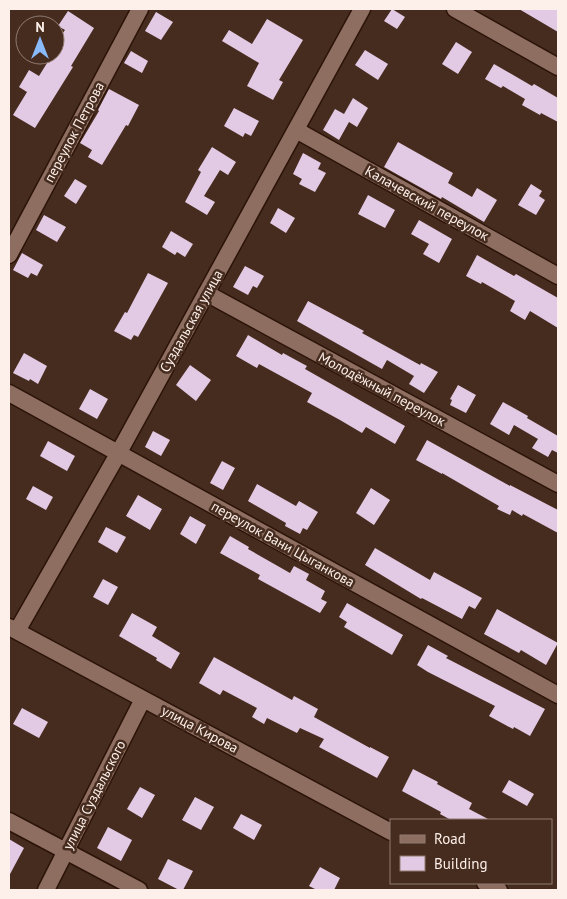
<svg xmlns="http://www.w3.org/2000/svg" width="567" height="899" font-family="'PT Sans',sans-serif">
	<style>
		.building { fill: #e3cae4 }
		.lines { fill: none; stroke-linecap: round; stroke-linejoin: round }
		.minor-casing { stroke: #2c1308; stroke-width: 19 }
		.minor { stroke: #8d6e60; stroke-width: 16 }
		.labels { text-anchor: middle; dominant-baseline: central; stroke-width: 5; stroke-linejoin: round; paint-order: stroke }
		.street-label { font-size: 14px; fill: #fdefe9; stroke: #462c1f }
	</style>
	<rect width="100%" height="100%" fill="#462c1f"/>
	<path class="building" d="M392,9l13,8 -8,12 -13,-8z
		M519,9h39v23z
		M68,11l26,17 -23,38 2,1 -38,61 -22,-13 14,-23 -8,-5 10,-17 10,6 13,-21h3v-4l8,-12 -3,-2 5,-7 -7,-4z
		M156,12l17,10 -12,18 -16,-9z
		M267,19l36,21 -24,40 4,2 -10,18 -26,-14 12,-23 -37,-22 7,-11 23,14z
		M456,42l16,10 -14,22 -16,-10z
		M365,50l23,14 -10,16 -23,-15z
		M131,51l17,10 -6,12 -18,-10z
		M494,64l38,22 2,-2 24,14v24l-17,-9 -1,2 -18,-10 3,-6 -22,-13 -2,2 -16,-9z
		M109,89l30,16 -11,21 -2,-1 -24,40 -14,-8 4,-7 -12,-7 19,-32 -1,-1z
		M353,98l15,10 -11,19 -8,-5 -10,18 -16,-10 12,-21 9,5z
		M234,108l25,13 -8,15 -6,-3 -2,4 -19,-11z
		M398,142l55,31 -5,10 24,14 5,-9 20,12 -13,22 -42,-25 -1,2 -57,-32z
		M212,147l24,15 -8,13 -8,-5 -16,26 11,6 -8,13 -22,-13 16,-30 -3,-2z
		M303,153l18,10 -3,6 8,4 -11,19 -16,-8 3,-5 -9,-5z
		M75,179l12,7 -11,18 -12,-8z
		M531,184l11,7 -3,5 6,4 -9,15 -18,-10z
		M368,195l27,15 -10,18 -27,-14z
		M278,208l17,10 -9,15 -16,-10z
		M44,215l22,12 -9,15 -21,-12z
		M419,220l33,19 -13,24 -16,-9 6,-10 -18,-10z
		M171,231l22,13 -8,13 -8,-5 -2,3 -13,-8z
		M22,253l21,12 -6,11 -6,-3 -3,5 -15,-8z
		M477,255l37,21 2,-2 42,24v30l-28,-17 -5,9 -15,-9 5,-10 -33,-19 -1,2 -15,-8z
		M245,266l19,10 -7,12 -4,-2 -5,9 -15,-8z
		M148,273l20,10 -30,54 -4,-2 -3,5 -17,-9 11,-19 2,1z
		M308,301l56,30 -2,2 58,32 1,-2 17,9 -14,21 -15,-9 5,-8 -27,-16 -5,9 -85,-48z
		M248,335l34,20 1,-2 24,13 -2,3 100,57 -10,18 -29,-17 -4,6 -22,-13 -33,-18 5,-9 -53,-29 -2,4 -21,-12z
		M24,353l23,13 -9,18 -8,-5 -1,2 -16,-8z
		M190,365l21,15 -15,21 -20,-16z
		M458,385l18,10 -10,18 -16,-8 2,-5 -2,-1z
		M90,389l18,10 -11,20 -18,-10z
		M503,402l25,14 -1,2 31,18v17l-6,-3 -4,7 -16,-9 6,-9 -24,-14 -5,10 -19,-11z
		M153,431l17,9 -9,16 -16,-9z
		M427,440l83,46v-1l48,25v23l-35,-19 -1,2 -10,-6 -2,5 -13,-6 2,-3 -57,-33v1l-26,-14z
		M48,441l27,15 -8,15 -27,-15z
		M222,461l13,7 -12,22 -13,-7z
		M257,484l39,22 3,-5 19,11 -11,18 -4,-2 -3,6 -15,-8 1,-3 -38,-22z
		M33,486l20,11 -7,13 -20,-11z
		M371,488l19,12 -16,25 -18,-12z
		M138,495l24,14 -12,21 -24,-14z
		M190,516l16,9 -10,19 -16,-10z
		M106,527l20,10 -9,16 -19,-11z
		M230,536l19,11 -1,2 42,24 4,-7 15,8 -3,6 19,11 -4,8 6,3 -7,11 -62,-34 2,-4 -40,-22z
		M375,548l55,32 4,-8 48,26 -7,11 -6,-3 -7,13 -40,-21 -1,1 -56,-34z
		M103,579l15,8 -10,18 -15,-8z
		M347,603l56,32 -11,20 -48,-28 3,-5 -8,-5z
		M497,609l61,34 -12,22 -25,-15 -2,3 -35,-19z
		M132,613l25,14 -5,9 28,17 -9,16 -15,-9 1,-2 -38,-22z
		M428,645l20,11 -2,2 99,51 -15,27 -16,-9 -1,2 -24,-13 6,-10 -67,-34 -11,-7z
		M214,657l78,43 2,-4 24,13 -4,8 56,31v-1l19,10 -12,21 -58,-31 5,-8 -24,-11 -3,5 -30,-15 -3,6 -12,-7 5,-9 -34,-18 -3,5 -21,-12z
		M22,708l26,14 -9,16 -26,-14z
		M413,769l25,13 -1,2 35,19 -3,6 21,11h-39l-11,-6 1,-2 -39,-21z
		M509,780l25,14 -7,12 -25,-14z
		M140,787l15,8 -13,23 -15,-9z
		M195,797l19,10 -13,23 -19,-10z
		M241,814l21,11 -8,15 -21,-12z
		M108,827l24,13 -11,21 -24,-13z
		M9,839l15,9 -15,28z
		M168,859l25,12 -10,19h-4l-21,-11z
		M320,867l20,11 -6,12h-17l-8,-4z"/>
	<g class="lines">
		<defs>
			<path id="minor" d="M455,9l103,58
				M296,130l262,146
				M9,255l131,-246
				M206,293l352,191
				M9,393l549,302
				M9,627l382,205
				M17,631l101,-177 244,-445
				M9,821l130,69
				M485,883l14,7
				M46,890l97,-191"/>
		</defs>
		<use href="#minor" class="minor-casing"/>
		<use href="#minor" class="minor"/>
	</g>
	<g class="labels">
		<g class="street-label">
			<text transform="translate(74 132) rotate(-62)">переулок Петрова</text>
			<text transform="translate(427 203) rotate(29)">Калачевский переулок</text>
			<text transform="translate(191 321) rotate(-61)">Суздальская улица</text>
			<text transform="translate(382 389) rotate(28)">Молодёжный переулок</text>
			<text transform="translate(283 544) rotate(29)">переулок Вани Цыганкова</text>
			<text transform="translate(200 729) rotate(28)">улица Кирова</text>
			<text transform="translate(94 795) rotate(-63)">улица Суздальского</text>
		</g>
	</g>
	<rect width="567" height="899" fill="none" stroke="#fdefe9" stroke-width="20"/>
	<rect x="390" y="819" width="162" height="65" fill="#462c1f" stroke="#8f7a70"/>
	<rect x="400" y="835" width="25" height="8" fill="#8d6e60" stroke="#8f7a70"/>
	<text x="434" y="844" font-size="15" fill="#fdefe9">Road</text>
	<rect x="400" y="856" width="25" height="15" fill="#e3cae4" stroke="#8f7a70"/>
	<text x="434" y="869" font-size="15" fill="#fdefe9">Building</text>
	<g transform="translate(40 40)"><circle r="24" fill="#462c1f" stroke="#8f7a70"/>
	<path d="M0-4L9 19L0 12L-9 19Z" fill="#89bafc"/>
	<text y="-8" font-size="14" font-weight="bold" text-anchor="middle" fill="#fdefe9">N</text>
	</g>
</svg>
